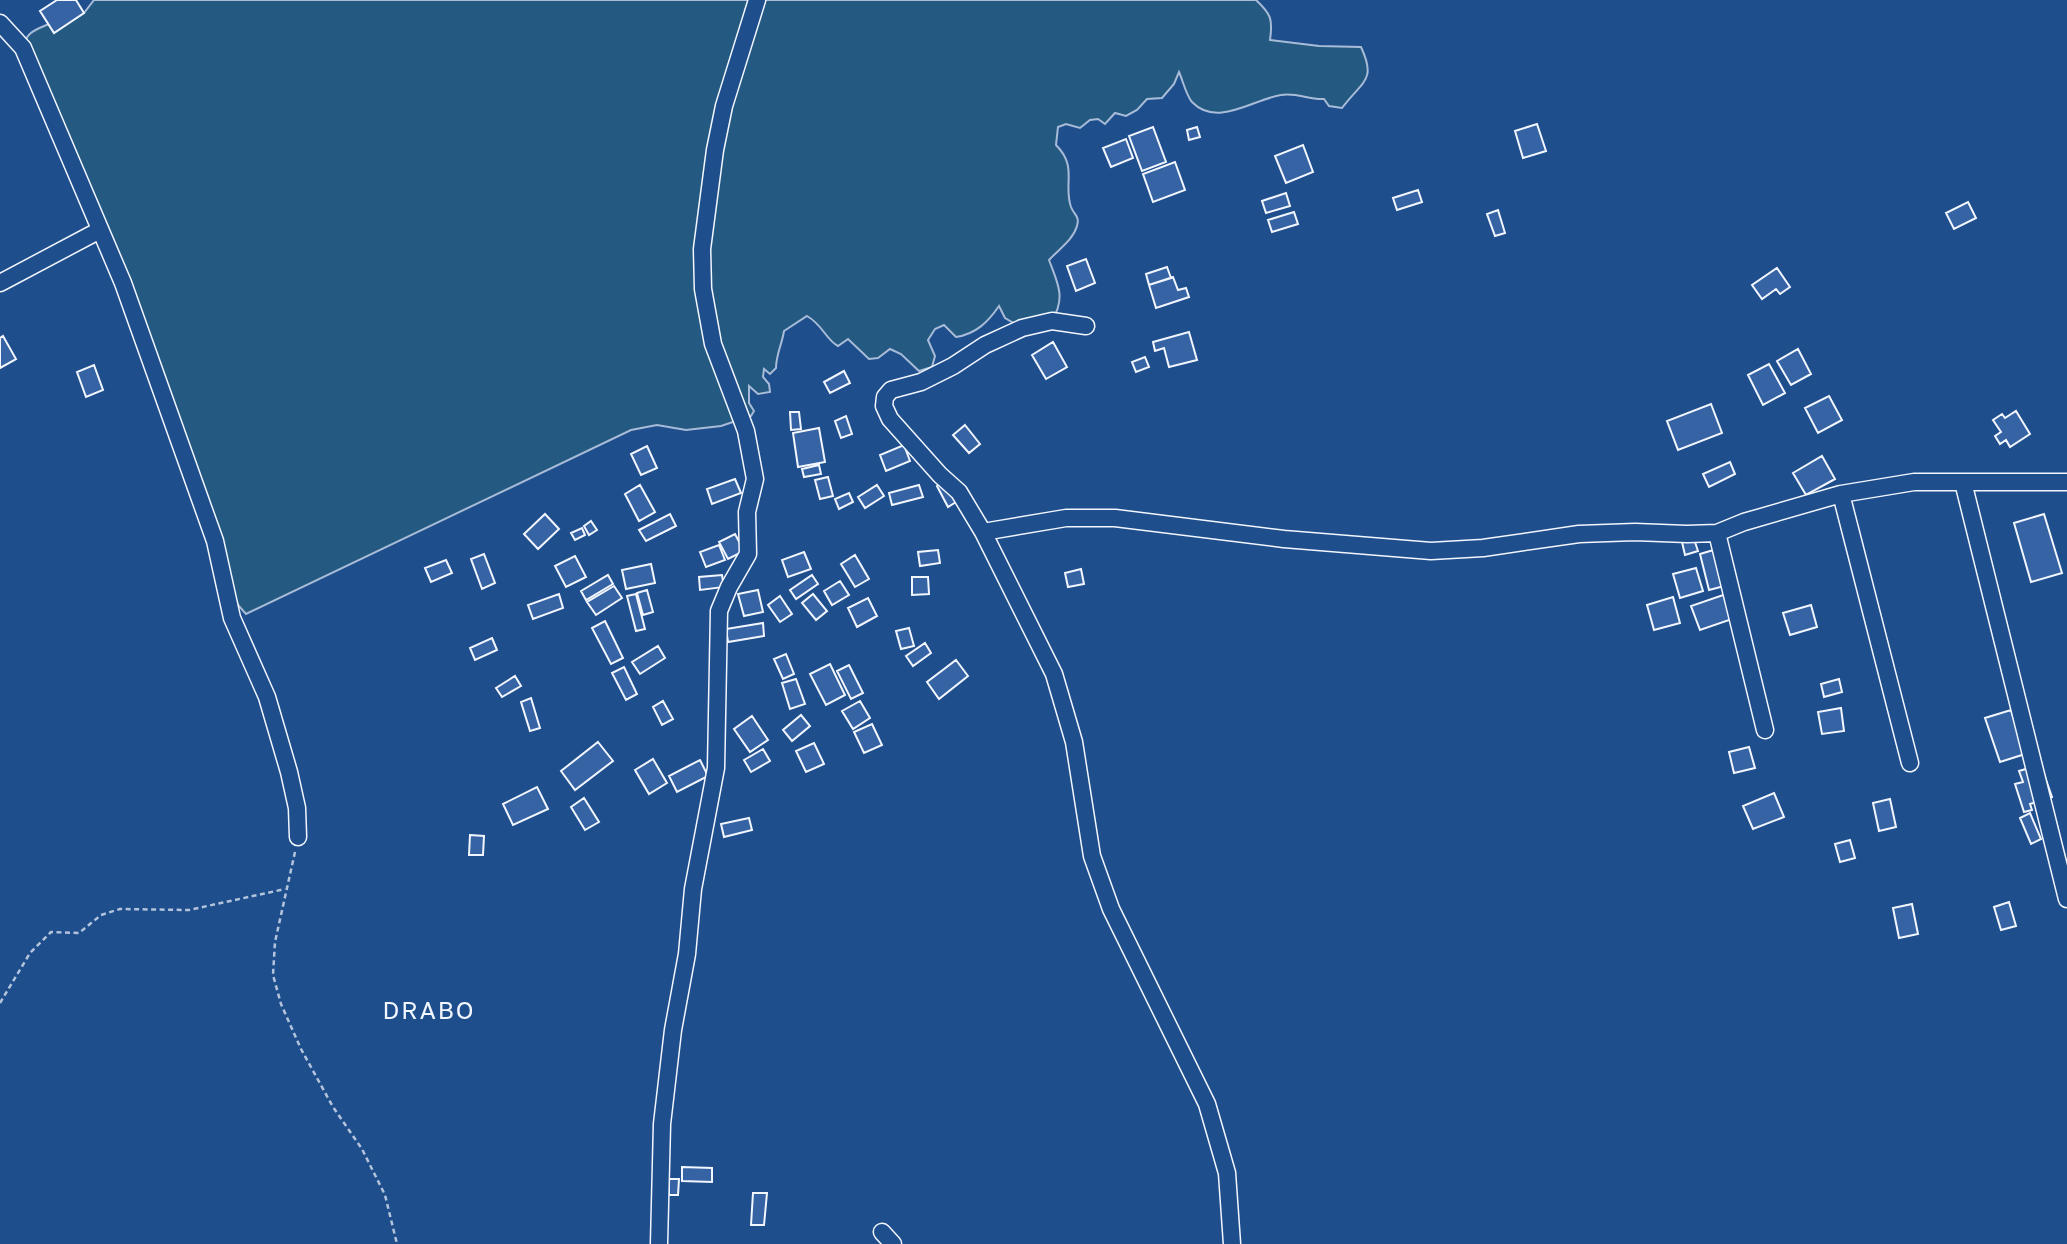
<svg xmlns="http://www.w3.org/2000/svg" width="2067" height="1244" font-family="'Golos Text',sans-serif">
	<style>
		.green { fill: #245a82; stroke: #a8bbd7; stroke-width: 2 }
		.building { fill: #3563a3; stroke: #f2f6ff; stroke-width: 2 }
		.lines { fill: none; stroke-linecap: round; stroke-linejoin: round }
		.minor-casing { stroke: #f2f6ff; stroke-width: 19 }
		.path { stroke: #b3c4dc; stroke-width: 2.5; stroke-dasharray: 5 3.5; stroke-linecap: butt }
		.minor { stroke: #1f4e8c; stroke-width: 16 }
		.labels { text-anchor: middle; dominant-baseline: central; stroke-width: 5; stroke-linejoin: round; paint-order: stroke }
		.quarter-label { font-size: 24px; letter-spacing: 2px; fill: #f2f6ff; stroke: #1f4e8c }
	</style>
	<rect width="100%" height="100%" fill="#1f4e8c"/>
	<path class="green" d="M94,0h1162c15,14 17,19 14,40l49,6 42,1c16,34 1,34 -19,61l-13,-2 -5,-7c-15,1 -28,-7 -43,-4 -27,4 -64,33 -89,7 -6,-7 -9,-21 -13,-30l-5,12 -12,14 -15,1 -10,11 -11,6 -11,-3 -10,11 -7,-5 -8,1 -10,8 -14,-4 -8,3 -2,18c22,22 7,39 15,62 3,8 9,9 6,19 -4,14 -18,23 -28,34 9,24 17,37 3,61l-30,7 -17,-10 -6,-12c-11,16 -23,28 -43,31l-12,-12 -9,4 -7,11 7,16 -3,11 -13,4 -18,-17 -11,-5 -12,9 -9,1 -21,-20 -10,7c-12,-6 -15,-21 -31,-30l-23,15c-2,13 -8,24 -8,37l-6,6 -6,-5 -1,8 6,7 1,8 -12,2 -9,-8v17l5,8 -3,5 -30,10 -35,4 -29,-5 -26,5 -385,184 -8,-9 -115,-322 -100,-235c3,-16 12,-18 26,-24l6,8 29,-19z"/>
	<path class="building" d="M57,0h19l8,13 -30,20 -14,-22z
		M1537,124l9,27 -23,7 -8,-27z
		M1153,127l13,35 -24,9 -13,-35z
		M1197,127l3,10 -11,3 -2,-10z
		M1126,139l7,19 -22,9 -8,-19z
		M1303,145l10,27 -27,11 -11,-27z
		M1175,162l10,28 -32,12 -10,-28z
		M1418,190l4,12 -25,8 -4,-12z
		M1286,193l4,13 -24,7 -4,-12z
		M1968,202l8,16 -22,11 -8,-16z
		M1498,210l7,23 -10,3 -8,-22z
		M1294,212l4,12 -26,8 -4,-12z
		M1086,259l9,24 -19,8 -9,-25z
		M1167,267l4,11 -22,7 -3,-11z
		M1777,268l13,19 -10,7 -4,-5 -14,10 -10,-14z
		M1173,277l5,13 8,-2 3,9 -33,11 -7,-23z
		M1189,332l8,28 -28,7 -5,-19 -9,3 -2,-9z
		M3,336l13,23 -16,9v-30z
		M1053,342l14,25 -21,12 -14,-24z
		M1798,349l13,25 -20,11 -14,-24z
		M1145,357l4,10 -13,5 -4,-10z
		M1769,364l16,29 -22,12 -15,-30z
		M94,365l9,25 -17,7 -9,-25z
		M844,371l6,12 -20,10 -6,-11z
		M1829,396l13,24 -24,13 -13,-25z
		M1711,404l11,29 -44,17 -11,-29z
		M2016,411l14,23 -20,13 -4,-7 -6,4 -5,-8 6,-4 -8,-12 9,-6 3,4z
		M790,412h9l2,17 -10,1z
		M846,416l6,18 -11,4 -6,-17z
		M965,425l15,19 -11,9 -16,-18z
		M819,428l6,34 -27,5 -5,-34z
		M904,445l6,16 -24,10 -6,-16z
		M647,446l10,22 -16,7 -10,-21z
		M1822,456l13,23 -29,16 -13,-22z
		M1730,462l5,12 -26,13 -6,-13z
		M819,465l2,9 -17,3 -2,-8z
		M828,477l5,19 -13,3 -5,-19z
		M735,479l6,14 -29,11 -5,-15z
		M945,481l11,21 -8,5 -11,-21z
		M640,485l15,27 -16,9 -14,-27z
		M877,485l7,11 -19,12 -7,-11z
		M919,485l4,12 -31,8 -3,-12z
		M849,493l4,9 -14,7 -4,-10z
		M545,514l14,15 -21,20 -14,-15z
		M670,514l6,12 -30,15 -7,-11z
		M2044,514l18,59 -31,9 -17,-59z
		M591,521l6,9 -8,5 -5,-9z
		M582,528l3,7 -10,5 -4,-7z
		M735,534l9,17 -16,8 -9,-17z
		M1694,539l4,12 -13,4 -3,-13z
		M719,545l6,15 -19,7 -6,-15z
		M1727,546l9,37 -27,7 -9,-36z
		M938,550l2,13 -20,3 -2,-14z
		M804,552l7,17 -23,8 -6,-17z
		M484,554l11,29 -13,6 -11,-30z
		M855,555l14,24 -14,8 -14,-23z
		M575,556l11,21 -20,10 -11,-21z
		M446,560l6,13 -21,9 -6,-14z
		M651,564l4,19 -29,6 -4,-19z
		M1696,568l7,23 -23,7 -7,-24z
		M1081,569l3,15 -16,3 -3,-14z
		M608,575l5,9 -27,16 -5,-9z
		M722,575l2,12 -24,3 -1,-13z
		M812,575l6,9 -22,15 -6,-9z
		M912,577h16l1,17 -17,1z
		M840,581l9,14 -17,10 -8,-14z
		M614,586l8,12 -26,17 -9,-13z
		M647,590l6,22 -10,3 -6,-22z
		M758,590l5,22 -19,4 -6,-22z
		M1729,593l9,24 -38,13 -9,-24z
		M559,594l4,14 -30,11 -5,-14z
		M636,594l9,35 -9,2 -9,-35z
		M813,594l14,17 -11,9 -14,-17z
		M780,596l12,18 -12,8 -12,-17z
		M1673,597l7,26 -26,7 -7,-25z
		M868,598l9,18 -20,11 -9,-19z
		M1811,605l6,22 -27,8 -7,-22z
		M605,621l18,37 -12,6 -19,-36z
		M763,623l1,13 -36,6 -2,-13z
		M909,628l5,18 -13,3 -5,-18z
		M492,638l5,12 -22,10 -5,-12z
		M925,643l6,10 -18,13 -7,-10z
		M658,646l7,12 -25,16 -8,-12z
		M786,654l8,20 -11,5 -9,-20z
		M956,660l12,16 -29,23 -12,-17z
		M830,664l15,31 -19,10 -16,-31z
		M849,665l14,28 -12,6 -14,-28z
		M624,667l13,27 -11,6 -14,-27z
		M515,676l6,10 -19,11 -6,-9z
		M796,679l9,25 -15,5 -8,-26z
		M1839,679l3,13 -18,5 -3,-13z
		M531,698l9,30 -10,3 -9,-29z
		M663,701l10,18 -11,6 -9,-18z
		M860,701l10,17 -17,11 -11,-18z
		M1841,708l3,23 -22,3 -4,-22z
		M2011,710l14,44 -25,8 -15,-44z
		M801,715l9,11 -18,15 -9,-11z
		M752,716l16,24 -18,12 -16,-23z
		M872,724l10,21 -18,8 -10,-21z
		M598,742l15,19 -38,29 -14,-19z
		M814,743l10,21 -18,8 -10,-21z
		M1749,747l6,21 -21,5 -5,-21z
		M763,749l7,12 -19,11 -7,-12z
		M653,759l14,24 -18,11 -14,-24z
		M700,760l8,16 -31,16 -8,-16z
		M2029,768l15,6 8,23 -22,7 2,6 -8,2 -9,-28 8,-2 -4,-11z
		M537,787l11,22 -35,16 -10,-21z
		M1774,793l10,24 -31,12 -10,-23z
		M584,798l15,24 -14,8 -14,-23z
		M1890,799l6,28 -17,4 -6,-28z
		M2030,813l11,26 -10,5 -11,-26z
		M749,818l3,12 -28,7 -3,-13z
		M470,835l14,1 -1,19h-14z
		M1850,840l5,18 -15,4 -5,-18z
		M2009,902l7,24 -15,4 -7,-23z
		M1912,904l6,30 -19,4 -6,-30z
		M682,1167l30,1v14l-30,-1z
		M669,1179h10l-1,16h-9z
		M753,1193h14l-3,32h-13z"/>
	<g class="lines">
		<defs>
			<path id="minor" d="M0,23l23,25 100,235 92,258 17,77 35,79 22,75 8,36 1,29
				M0,283l100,-53
				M1086,326l-34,-5 -30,7 -37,17 -32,21 -32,16 -30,8 -6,7 -1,9 6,13 50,56 19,17 24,40 71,142 20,68 18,114 19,53 96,195 20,69 5,71
				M1963,482l104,417
				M1841,494l69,269
				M983,532l83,-14h49l169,21 147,12 52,-3 96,-14 56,-2 52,2 30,-1 27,-11 97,-28 73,-12h153
				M1717,533l48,197
				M882,1232l11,12
				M659,1244l3,-120 11,-94 14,-76 6,-65 23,-121 3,-157 10,-24 19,-33 -1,-42 8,-33 -9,-48 -33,-87 -10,-55 -1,-40 13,-99 9,-44 33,-106"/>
		</defs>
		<use href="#minor" class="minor-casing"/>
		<path class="path" d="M295,852l-20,90 -2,33 8,29 20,45 32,58 29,42 23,46 12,49
			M0,1003l30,-50 21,-21 28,1 22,-18 19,-6 69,1 96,-21"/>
		<use href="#minor" class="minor"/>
	</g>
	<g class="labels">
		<g class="quarter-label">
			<text x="429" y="1009">DRABO</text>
		</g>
	</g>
</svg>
